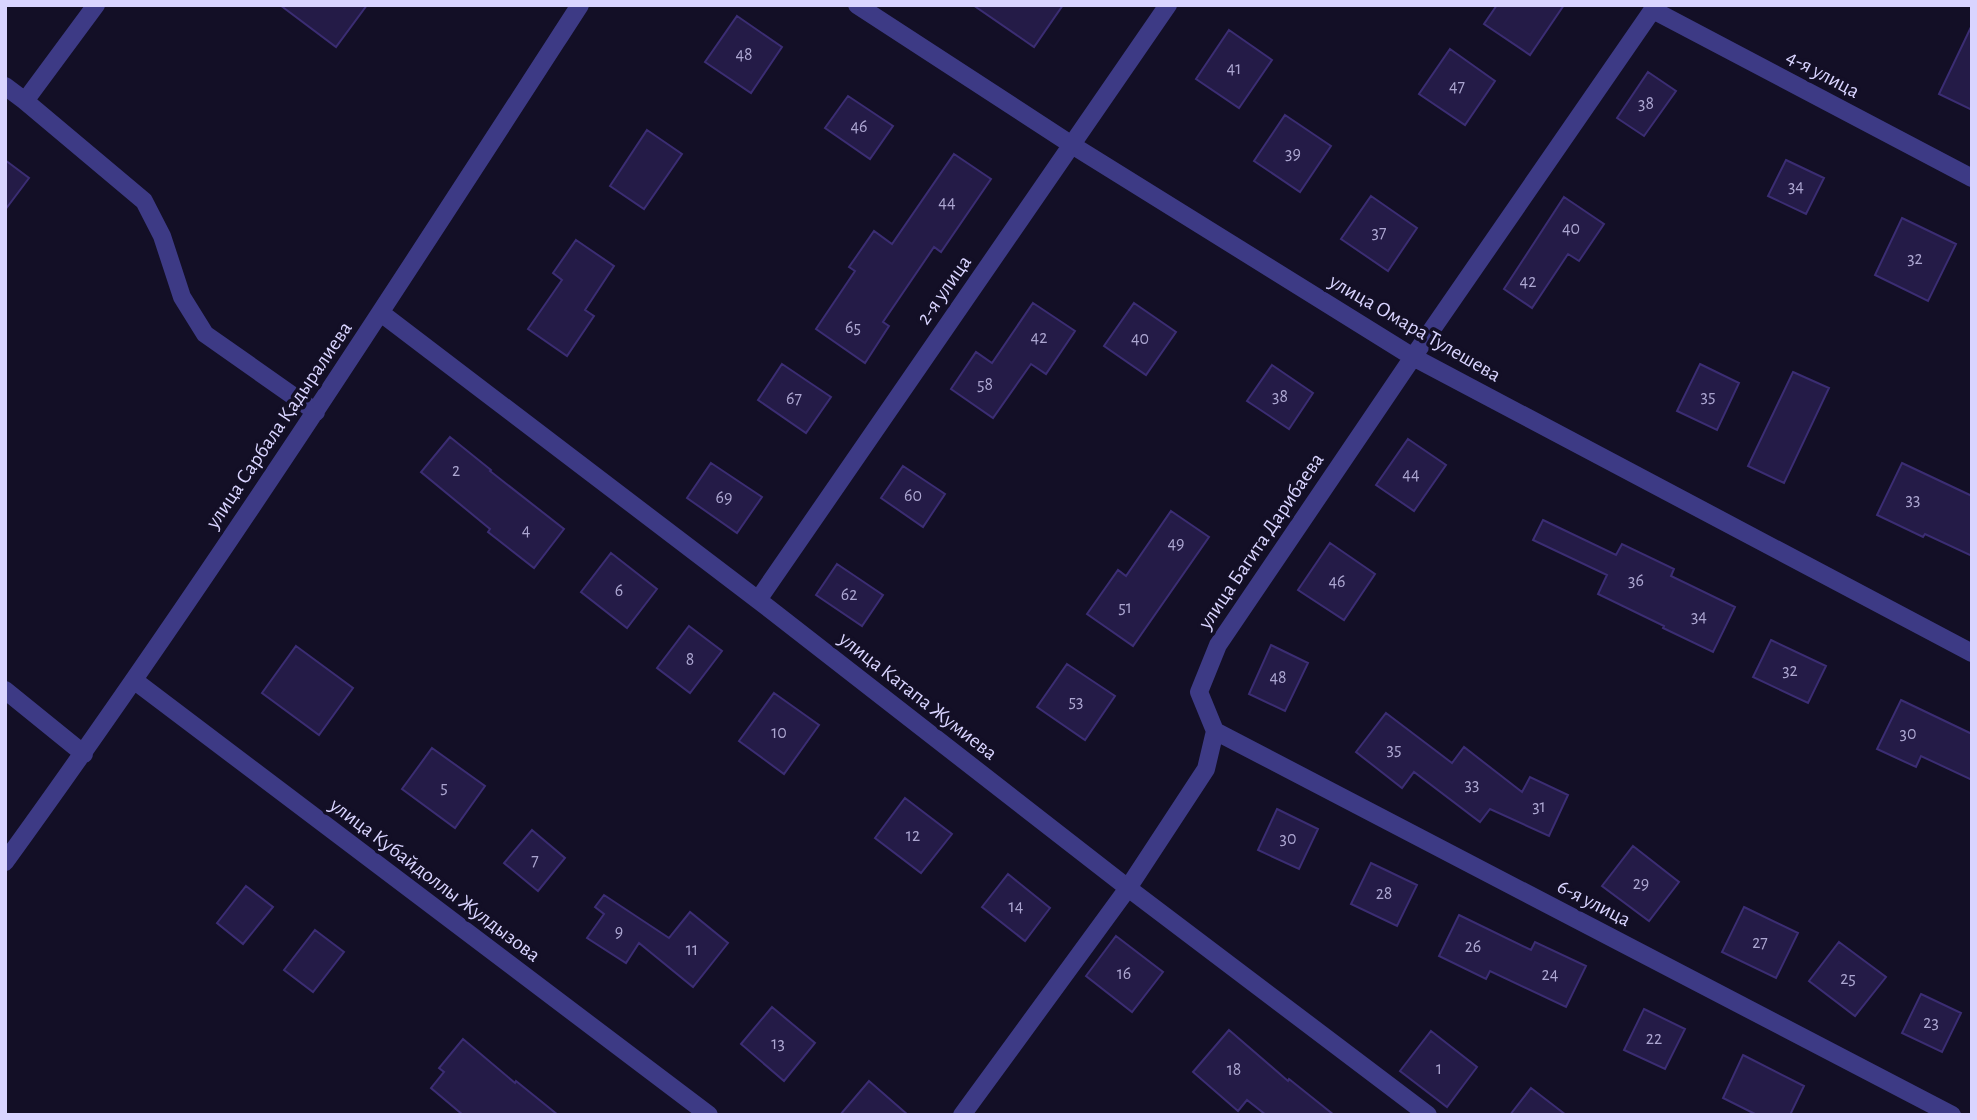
<svg xmlns="http://www.w3.org/2000/svg" width="1977" height="1120" font-family="'Alegreya Sans',sans-serif">
	<style>
		.building { fill: #241b47; stroke: #3b2d73; stroke-width: 2 }
		.lines { fill: none; stroke-linecap: round; stroke-linejoin: round }
		.minor { stroke: #3d3a85; stroke-width: 18 }
		.labels { text-anchor: middle; dominant-baseline: central; stroke-width: 7; stroke-linejoin: round; paint-order: stroke }
		.number-label { font-size: 18px; fill: #aca6d1 }
		.street-label { font-size: 21px; fill: #d9d4ff; stroke: #130f26 }
	</style>
	<rect width="100%" height="100%" fill="#130f26"/>
	<path class="building" d="M280,5h87l-31,42z
		M973,5h90l-29,42z
		M1497,5h67l-34,50 -46,-31z
		M737,16l45,31 -31,46 -46,-31z
		M1972,25v85l-33,-16z
		M1229,30l43,30 -33,48 -43,-29z
		M1450,49l45,32 -30,44 -46,-31z
		M1648,72l28,19 -32,45 -27,-18z
		M848,96l45,30 -23,33 -45,-31z
		M1285,115l46,31 -31,46 -46,-31z
		M647,130l35,24 -38,55 -34,-23z
		M954,154l37,25 -50,73 -7,-5 -51,75 6,4 -24,37 -49,-34 39,-58 -6,-4 25,-36 18,13z
		M5,160l24,18 -24,32z
		M1786,160l38,18 -18,36 -38,-18z
		M1371,196l46,32 -29,43 -47,-32z
		M1564,197l40,27 -25,37 -11,-7 -36,54 -28,-19z
		M1902,218l54,26 -28,57 -53,-26z
		M576,240l38,26 -29,44 9,6 -27,40 -39,-27 34,-49 -9,-7z
		M1033,303l42,28 -29,43 -15,-10 -38,54 -42,-29 25,-37 16,11z
		M1134,303l42,29 -30,43 -42,-29z
		M782,364l49,33 -25,36 -48,-33z
		M1700,364l39,19 -22,47 -40,-19z
		M1272,365l41,28 -24,36 -42,-28z
		M1793,372l36,16 -45,95 -36,-17z
		M450,437l41,33 -1,1 74,58 -30,39 -46,-36 2,-3 -69,-57z
		M1408,439l38,26 -32,46 -38,-26z
		M711,463l51,34 -25,36 -50,-35z
		M1902,463l70,33v60l-47,-22 -2,3 -46,-22z
		M903,466l42,28 -22,33 -42,-29z
		M1171,511l38,26 -76,109 -46,-32 31,-44 8,6z
		M1543,520l73,35 6,-11 52,25 -3,7 64,31 -22,45 -50,-24 1,-2 -66,-32 9,-19 -74,-35z
		M1330,543l45,31 -31,46 -46,-30z
		M611,553l46,36 -30,39 -46,-36z
		M837,564l46,31 -21,31 -46,-31z
		M689,626l33,25 -32,42 -33,-25z
		M1771,640l55,26 -18,37 -55,-26z
		M1271,645l37,18 -23,48 -36,-17z
		M296,646l57,42 -34,47 -57,-42z
		M1067,664l48,32 -30,44 -48,-33z
		M774,693l45,32 -35,49 -45,-33z
		M1901,700l71,34v46l-51,-24 -5,11 -39,-18z
		M1386,713l66,50 12,-16 58,45 8,-15 38,18 -19,41 -59,-27 -10,13 -66,-50 -12,16 -46,-36z
		M432,748l53,38 -30,42 -53,-39z
		M905,798l47,36 -31,39 -46,-35z
		M1277,809l41,20 -19,40 -41,-19z
		M532,830l33,28 -27,33 -34,-28z
		M1633,846l46,36 -30,39 -47,-35z
		M1371,863l46,22 -20,41 -46,-22z
		M1008,874l42,34 -25,33 -43,-34z
		M246,886l27,21 -30,37 -26,-21z
		M604,895l65,43 21,-26 38,31 -35,44 -54,-44 -13,20 -39,-25 17,-24 -9,-7z
		M1744,907l54,26 -22,45 -54,-26z
		M1459,915l72,35 4,-8 51,24 -20,41 -76,-36 -4,8 -47,-23z
		M315,930l29,22 -31,40 -29,-22z
		M1116,936l47,36 -31,40 -46,-36z
		M1839,942l47,35 -31,39 -46,-35z
		M1921,994l40,19 -19,39 -40,-19z
		M772,1007l43,36 -31,38 -43,-37z
		M1644,1009l41,20 -20,40 -41,-19z
		M1229,1030l59,51 1,-2 45,36h-68l-19,-15 -9,11 -45,-39z
		M1431,1031l46,36 -30,40 -47,-36z
		M463,1039l52,44 1,-2 42,34h-95l-32,-27 13,-16 -5,-4z
		M1743,1055l61,31 -14,29h-33l-34,-17z
		M869,1081l39,34h-68z
		M1531,1088l35,27h-56z"/>
	<g class="lines">
		<path class="minor" d="M857,5l215,140 341,212 559,296
			M1653,10l319,168
			M5,86l20,15 119,100 18,35 20,61 23,37 111,78
			M25,101l71,-96
			M381,313l377,287 370,288 300,227
			M758,600l410,-595
			M135,681l574,434
			M5,690l79,64
			M1215,731l737,384
			M5,862c202,-279 388,-568 575,-857
			M962,1115l166,-227 78,-119 9,-38 -16,-39 19,-47 195,-288 243,-352"/>
	</g>
	<g class="labels">
		<g class="number-label">
			<text x="744" y="55">48</text>
			<text x="1234" y="69">41</text>
			<text x="1457" y="87">47</text>
			<text x="1646" y="104">38</text>
			<text x="859" y="127">46</text>
			<text x="1293" y="154">39</text>
			<text x="1796" y="187">34</text>
			<text x="947" y="203">44</text>
			<text x="1571" y="229">40</text>
			<text x="1379" y="233">37</text>
			<text x="1915" y="259">32</text>
			<text x="1528" y="282">42</text>
			<text x="853" y="328">65</text>
			<text x="1039" y="338">42</text>
			<text x="1140" y="339">40</text>
			<text x="985" y="385">58</text>
			<text x="1280" y="397">38</text>
			<text x="1708" y="397">35</text>
			<text x="794" y="399">67</text>
			<text x="456" y="471">2</text>
			<text x="1411" y="475">44</text>
			<text x="913" y="496">60</text>
			<text x="724" y="498">69</text>
			<text x="1913" y="500">33</text>
			<text x="526" y="531">4</text>
			<text x="1176" y="544">49</text>
			<text x="1636" y="581">36</text>
			<text x="1337" y="582">46</text>
			<text x="619" y="591">6</text>
			<text x="849" y="595">62</text>
			<text x="1125" y="608">51</text>
			<text x="1699" y="617">34</text>
			<text x="690" y="660">8</text>
			<text x="1790" y="671">32</text>
			<text x="1278" y="678">48</text>
			<text x="1076" y="702">53</text>
			<text x="779" y="733">10</text>
			<text x="1908" y="734">30</text>
			<text x="1394" y="750">35</text>
			<text x="1472" y="785">33</text>
			<text x="444" y="788">5</text>
			<text x="1539" y="807">31</text>
			<text x="913" y="836">12</text>
			<text x="1288" y="839">30</text>
			<text x="535" y="861">7</text>
			<text x="1641" y="884">29</text>
			<text x="1384" y="894">28</text>
			<text x="1016" y="907">14</text>
			<text x="619" y="932">9</text>
			<text x="1760" y="943">27</text>
			<text x="1473" y="947">26</text>
			<text x="692" y="950">11</text>
			<text x="1124" y="974">16</text>
			<text x="1550" y="975">24</text>
			<text x="1848" y="979">25</text>
			<text x="1931" y="1023">23</text>
			<text x="1654" y="1039">22</text>
			<text x="778" y="1044">13</text>
			<text x="1439" y="1069">1</text>
			<text x="1234" y="1070">18</text>
		</g>
		<g class="street-label">
			<text transform="translate(1823 74) rotate(28)">4-я улица</text>
			<text transform="translate(944 290) rotate(-55)">2-я улица</text>
			<text transform="translate(1415 328) rotate(30)">улица Омара Тулешева</text>
			<text transform="translate(279 425) rotate(-56)">улица Сарбала Қадыралиева</text>
			<text transform="translate(1261 541) rotate(-56)">улица Багита Дарибаева</text>
			<text transform="translate(918 696) rotate(38)">улица Катапа Жумиева</text>
			<text transform="translate(435 880) rotate(37)">улица Кубайдоллы Жулдызова</text>
			<text transform="translate(1594 903) rotate(27)">6-я улица</text>
		</g>
	</g>
	<rect width="1977" height="1120" fill="none" stroke="#d9d4ff" stroke-width="14"/>
</svg>
